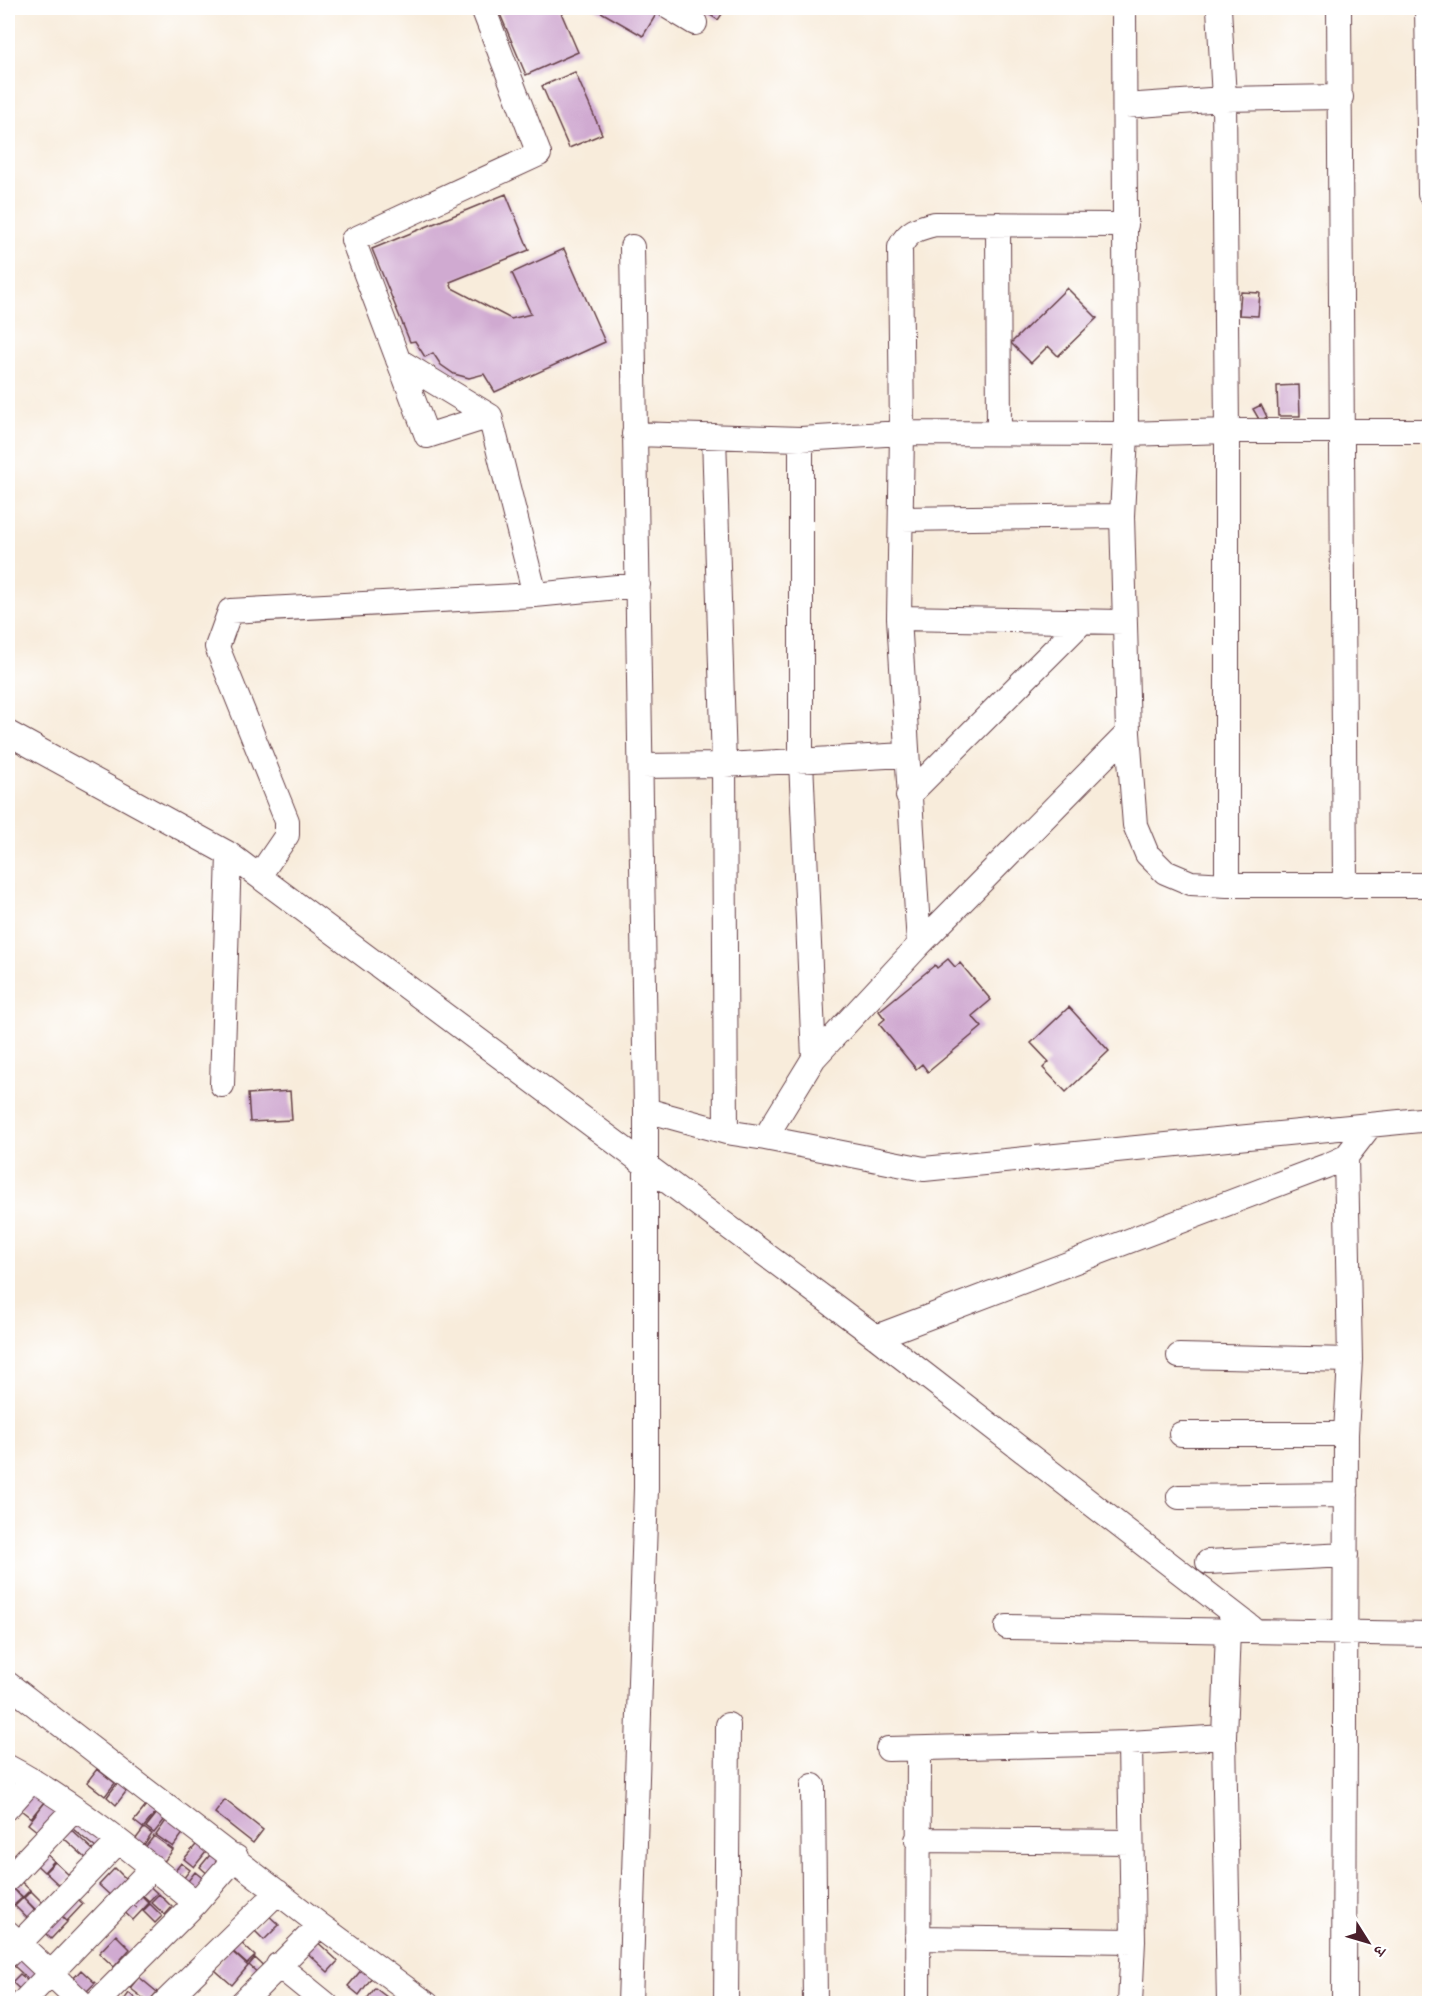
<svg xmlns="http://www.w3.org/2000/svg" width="1437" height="2011" font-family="'IM FELL DW Pica','Noto Serif Devanagari',serif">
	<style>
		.building { fill: #d0aad1 }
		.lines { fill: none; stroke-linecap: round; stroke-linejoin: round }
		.minor-casing { stroke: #643e45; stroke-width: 26 }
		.minor { stroke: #fff; stroke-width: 24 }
	</style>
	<rect width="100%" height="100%" fill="#fff"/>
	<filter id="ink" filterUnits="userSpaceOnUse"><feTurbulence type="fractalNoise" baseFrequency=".0167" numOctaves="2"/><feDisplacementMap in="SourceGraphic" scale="12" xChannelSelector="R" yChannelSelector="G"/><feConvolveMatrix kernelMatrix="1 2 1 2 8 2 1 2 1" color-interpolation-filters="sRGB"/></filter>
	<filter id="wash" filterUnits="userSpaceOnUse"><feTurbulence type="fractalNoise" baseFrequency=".008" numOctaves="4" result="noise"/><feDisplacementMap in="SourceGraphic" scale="24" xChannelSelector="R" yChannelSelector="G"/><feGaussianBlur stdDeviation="1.35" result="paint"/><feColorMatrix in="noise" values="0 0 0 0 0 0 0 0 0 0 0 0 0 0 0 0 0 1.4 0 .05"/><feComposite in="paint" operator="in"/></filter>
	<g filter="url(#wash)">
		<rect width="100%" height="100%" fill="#f8ecdb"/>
		<g id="blocks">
			<path class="building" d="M514,8h45l19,44 -52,23 -26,-61z
				M594,8h66l-17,28z
				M676,8h50l-8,12 -14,-9 -7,10z
				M575,72l27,62 -33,14 -27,-62z
				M506,194l23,56 -79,32 2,6 59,31 20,-5 -19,-41 52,-24 41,93 -110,50 -11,-18 -15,4 -15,-4 -13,-9 -8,-12 -8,4 -10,-16 -5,1 -38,-93z
				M1067,288l30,30 -39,38 -10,-10 -17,17 -20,-20z
				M1241,292l19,1 -2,23 -19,-1z
				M1299,385l1,31h-22l-1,-30z
				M1261,405l6,12 -7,4 -7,-12z
				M948,959l7,8 5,-4 31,37 -19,16 10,11 -54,45 -6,-8 -6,5 -37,-45 6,-5 -6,-8 56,-46 2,3z
				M1069,1007l40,44 -43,41 -23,-24 6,-6 -18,-19z
				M290,1091l2,29 -42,2 -2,-28z
				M97,1769l18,14 -10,13 -18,-14z
				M121,1778l10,7 -15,20 -9,-8z
				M35,1785l13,12 -17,21 -14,-11z
				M49,1797l15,11 -21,28 -15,-12z
				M151,1800l9,7 -17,21 -9,-7z
				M225,1800l38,30 -10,13 -38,-30z
				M161,1808l8,6 -15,19 -8,-6z
				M76,1814l30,24 -9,11 -30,-25z
				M170,1815l17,13 -14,19 -17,-12z
				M65,1824l29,27 -7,8 -30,-27z
				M144,1828l8,6 -11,16 -9,-6z
				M154,1836l19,14 -11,14 -19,-14z
				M201,1839l9,8 -16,20 -10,-8z
				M39,1847l15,14 -10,11 -15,-14z
				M214,1850l11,10 -14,17 -11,-10z
				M55,1862l16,15 -10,10 -16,-15z
				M181,1863l9,7 -10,13 -9,-7z
				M115,1868l14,14 -16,16 -14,-13z
				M195,1872l11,9 -11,13 -10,-9z
				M14,1875l16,15 -7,7 -9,-8 8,9 -8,7 -6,-6v-17z
				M144,1881l13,12 -8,8 -13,-12z
				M135,1889l14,14 -16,17 -14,-13 8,-8 10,9 -10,-10z
				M31,1891l14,14 -7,7 -14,-14z
				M72,1893l11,11 -16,17 -12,-11z
				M159,1894l13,13 -7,8 -14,-13z
				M23,1898l13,14 -7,8 -14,-14z
				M150,1904l12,12 -7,7 -12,-12z
				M54,1910l13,12 -16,17 -12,-12z
				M267,1914l12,11 -15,15 -11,-11z
				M116,1935l14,14 -16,18 -15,-14z
				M312,1937l26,24 -10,11 -26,-24z
				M237,1939l18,17 -8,8 -18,-16z
				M228,1948l20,18 -16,19 -17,-15z
				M21,1958l21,18 -8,8 -20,-18z
				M255,1958l13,12 -6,7 -13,-12z
				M363,1968l10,8 -14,19 -11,-9z
				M81,1970l14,13 -9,9 -13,-13z
				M20,1974l14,12 -8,9 -14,-13z
				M139,1977l18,15 -9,10 -18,-14z
				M375,1988l21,16h-25l-5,-4z
				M129,1993l12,11h-20z"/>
		</g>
	</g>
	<g filter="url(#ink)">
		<use href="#blocks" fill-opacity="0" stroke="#643e45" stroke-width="1.5"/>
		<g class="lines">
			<defs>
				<path id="minor" d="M483,8l56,146 -186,86 74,196 63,-20 45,179
					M670,8l25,15
					M1124,8l2,426 101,-3h203
					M1219,8l5,91 3,332v454
					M1339,8l6,878
					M1427,8l3,186
					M1125,106l99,-7 117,-2
					M998,224l1,209
					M398,360l92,56
					M634,434l167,5 101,-6 224,1 -4,82 6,217
					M714,436l10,329 2,367
					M801,439v322l13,297
					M901,519l221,-3
					M899,618l225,4
					M8,733l221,121 647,483 380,294
					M641,766l83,-1 181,-10
					M908,796l174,-174
					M259,876l28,-41v-14l-70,-174 13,-36 305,-16 103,-10
					M919,945l-20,-327 3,-185 -2,-186c8,-16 18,-19 35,-23l191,1
					M222,1085l7,-231
					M646,1110l80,22 39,6 49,-80 105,-113 209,-212 7,92 12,29 18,18 26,11 36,2h203
					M765,1138l159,31 506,-50
					M1346,1157l4,203
					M876,1337l450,-171 20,-9 23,-30
					M1179,1356l171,4 -4,74 -2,570
					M1181,1434h165
					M1179,1497l167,-2
					M1208,1562l138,-7
					M1007,1627l423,7
					M1228,1630l-4,107 5,267
					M8,1684l312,241 107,79
					M888,1749l242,-6 94,-6
					M8,1767c63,33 132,90 188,136
					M813,1786l2,218
					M8,1807l24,-27
					M917,1840l214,2
					M8,1879l65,-69
					M8,1933l75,71
					M917,1938l216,3
					M8,1955l110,-113
					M278,1965l48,39
					M21,2004l132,-137
					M95,2004l101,-101 40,-46
					M163,2004l115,-112
					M241,2004l79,-79
					M630,2004l16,-516v-378l-14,-863
					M726,2004l2,-279
					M918,2004l1,-255
					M1130,2004l3,-63 -3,-198"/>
			</defs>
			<use href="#minor" class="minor-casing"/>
			<use href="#minor" class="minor"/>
		</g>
	</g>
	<rect width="1437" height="2011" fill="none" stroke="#fff" stroke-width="30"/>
	<g transform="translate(1368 1942) rotate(127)" stroke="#ffffff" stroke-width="4.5" paint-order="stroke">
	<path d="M0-4.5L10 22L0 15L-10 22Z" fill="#4a1f2b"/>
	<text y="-9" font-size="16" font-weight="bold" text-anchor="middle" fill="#4a1f2b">उ</text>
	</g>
</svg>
